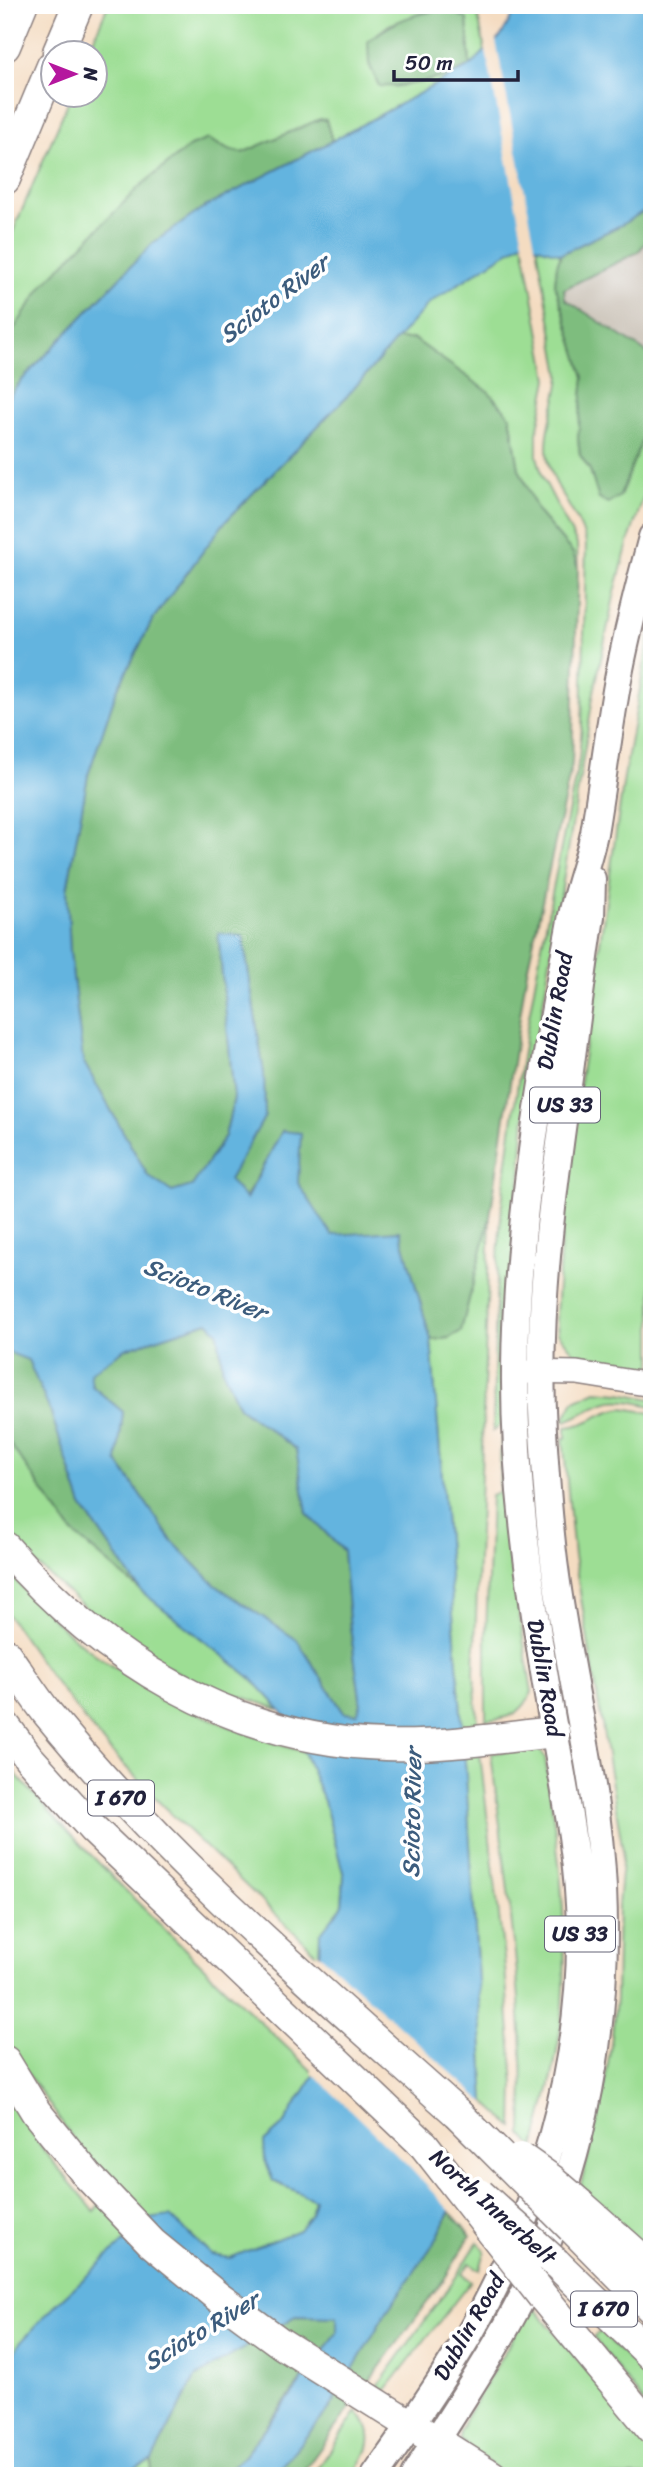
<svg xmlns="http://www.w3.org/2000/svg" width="657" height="2481" font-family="Sriracha,sans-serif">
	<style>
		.industrial { fill: #cbc3b8 }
		.green { fill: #9dde94; stroke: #608068; stroke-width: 2 }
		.forest { fill: #7ebd7e; stroke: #50705c; stroke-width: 2 }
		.water { fill: #64b4df; stroke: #436b8d; stroke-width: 2; fill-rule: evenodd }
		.pier { fill: #f4dcc1 }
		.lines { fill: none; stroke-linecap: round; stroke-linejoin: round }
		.secondary-casing { stroke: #8b7f7e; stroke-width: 26 }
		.primary-casing { stroke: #8b7f7e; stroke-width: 30 }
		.highway-casing { stroke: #8b7f7e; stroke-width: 33 }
		.secondary { stroke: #fff; stroke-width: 23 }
		.primary { stroke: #fff; stroke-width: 26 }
		.highway { stroke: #fff; stroke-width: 30 }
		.highway-bridge-casing { stroke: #8b7f7e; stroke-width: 33; stroke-linecap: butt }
		.highway-bridge { stroke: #fff; stroke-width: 30 }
		.labels { text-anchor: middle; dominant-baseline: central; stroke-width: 7; stroke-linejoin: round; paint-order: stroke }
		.shield { fill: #fff; stroke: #646476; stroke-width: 2 }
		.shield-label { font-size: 21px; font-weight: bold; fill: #22223b }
		.street-label { font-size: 23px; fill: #22223b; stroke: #fff }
		.water-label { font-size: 24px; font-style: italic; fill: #3c5c7d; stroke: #fff }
	</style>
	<rect width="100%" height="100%" fill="#fff"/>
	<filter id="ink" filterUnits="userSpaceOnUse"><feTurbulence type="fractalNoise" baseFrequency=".0143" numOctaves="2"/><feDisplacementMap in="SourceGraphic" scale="14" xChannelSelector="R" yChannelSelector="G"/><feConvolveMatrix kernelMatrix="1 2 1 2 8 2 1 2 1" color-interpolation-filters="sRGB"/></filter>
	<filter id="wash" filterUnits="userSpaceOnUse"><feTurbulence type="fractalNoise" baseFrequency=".00686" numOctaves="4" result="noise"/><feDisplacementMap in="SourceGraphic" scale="28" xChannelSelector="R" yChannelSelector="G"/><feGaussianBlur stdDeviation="1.57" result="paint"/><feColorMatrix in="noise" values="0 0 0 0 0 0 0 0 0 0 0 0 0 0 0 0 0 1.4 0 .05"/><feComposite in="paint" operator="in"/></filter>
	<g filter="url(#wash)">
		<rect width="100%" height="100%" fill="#f4dcc1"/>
		<path class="industrial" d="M652,235v121l-87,-58 -1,-10 74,-36z"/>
		<path class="green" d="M108,5h368l9,46 -15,15 -3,-47 -40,-8 -38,14 -21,16 25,46 65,-14 -126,68 -6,-21 -84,33 -13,-3 -21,-10 -162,143 -41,59v-92l66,-155 23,-1v-42h-6z
			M523,242l25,137 -11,54v23l6,22 34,66 1,25 -5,-16 -35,-41 -19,-43 -9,-53 -113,-77 32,-36z
			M537,246l24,8 -4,11 -2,19 29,93 -6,61 2,17 10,15 9,29 21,-3 32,-82v58l-24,71 -13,49 -22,105 -68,418 -22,304 -2,6 -8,6c2,-90 2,-181 14,-270 17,-135 45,-268 72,-402l3,-33 4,-183c-7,-30 -32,-52 -38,-83 -5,-29 10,-57 12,-85z
			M652,622v747l-78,-16 -16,-20 -2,-18 7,-102 17,-133 44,-303z
			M490,1217l-16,457 7,89 24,204 9,118 -1,42 -28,-25 -19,-327 -35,-435 18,-2 12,-8z
			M596,1391l24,2 32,6v7c-14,-3 -31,-8 -45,-4 -14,4 -26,14 -41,19l-2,-2 10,-18z
			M623,1408l29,5v841l-72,-66 20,-78 11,-65 5,-46 2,-93 5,-55 -49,-295 -11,-118h3v-11c22,-1 36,-17 57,-19z
			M504,1435l14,173 14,84c-10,22 -23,27 -46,28v-86l5,-139 8,-3 2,-55z
			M5,1437l68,96 68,58 109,86 31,33 -93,-32 -28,-15 -51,-34 -75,-67 -29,-35z
			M5,1569c28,30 57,62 90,85 63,46 134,76 209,98l20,49 20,75 -2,30 -22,28 -1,22 -156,-150 -56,-59 -59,-74 -43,-62z
			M538,1748l7,9c12,84 24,165 18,250 -4,48 -17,95 -29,141l-12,-14c5,-127 -16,-254 -31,-381z
			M5,1762c97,110 204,211 310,312l-33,52 -18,16 9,39 42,19 -4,14 -12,16 -69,28 -18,-3 -25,-24 -167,112 -15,24v-273l40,58 49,59 22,-25 -37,-39 -74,-106z
			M478,2242l7,9 -5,19 -10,-7 -8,11 9,7 -86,110 -7,-5 78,-109z
			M532,2305l120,144v27h-147l-45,-36v-9l5,-12z
			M601,2331l51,54v29l-59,-77z
			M357,2411c22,26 11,40 -4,65h-40z
			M152,2460l-1,16h-33z"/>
		<path class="forest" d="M450,10l17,9 3,47c-23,12 -65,22 -91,20l-10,-22 -1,-23c26,-20 48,-30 82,-31z
			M320,119l6,1 6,21 -127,66 -52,36 -132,138 -16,21v-60l40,-59 94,-96 51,-41 18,-7 21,11 13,3z
			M652,206v29l-14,17 -74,37 1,10 87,57v58l-32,82 -12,7 -9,-4 -9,-29 -10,-15 -2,-17 6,-61 -29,-93 2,-19 4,-11 60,-29z
			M397,339h17l75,53 21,24 9,53 19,43 35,41 5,16 -6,195 -46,212 -36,241 -29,114 -12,7 -18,2 -31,-109 -68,5 -35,-53 -15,-52 -37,68 -17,-19 37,-64 -1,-42 -21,-138 -25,-2 16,164 -9,38 -33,50 -20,6 -24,-16 -65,-115 -13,-109 -3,-62 21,-115 28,-83 37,-73 71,-96 123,-127z
			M208,1322l10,10 5,39 16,36 57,42 11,64 36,38 6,69 12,84 -3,11 -14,-2 -47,-73 -82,-55 -43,-44 -55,-80 6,-49 -31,-26 -3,-13 36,-24z
			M8,1350l20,9 23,54 31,93 59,85 -68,-58 -68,-96v-86z
			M450,2212l21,23 -26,43 -145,198h-27l57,-68 57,-97 49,-71z
			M296,2316l41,1v16l-94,124 -23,19h-69l1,-16 43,-82z"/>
		<path class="water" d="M518,5h134v201l-31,19 -60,29 -38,-12 -94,61 -82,93 -123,127 -71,96 -37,73 -28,83 -21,115 3,62 13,109 65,115 24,16 20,-6 33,-50 9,-38 -16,-165 25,3 21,138 1,42 -36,64 17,19 36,-68 19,2 -3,50 34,52 68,-4 31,109 35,435 19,327 -13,61 -36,77 -49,71 -57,97 -57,68h-53l23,-19 51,-65 43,-59v-16l-41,-1 -101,62 -43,82 -34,16h-113v-109l15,-24 34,-37 95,-87 21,-3 42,39 18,3 69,-28 12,-16 4,-14 -42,-19 -8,-21 -1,-18 18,-16 33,-52 5,-140 22,-28 2,-30 -20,-75 -20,-49 -23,-42 -31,-33 -109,-86 -59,-85 -31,-93 -23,-53 -23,-9v-949l16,-21 132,-138 52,-36 127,-66 138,-75 31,-30zM208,1322l10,10 5,39 16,36 57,42 11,64 36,38 6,69 12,84 -4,10 -13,-1 -47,-73 -82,-55 -43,-44 -55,-80 6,-49 -31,-26 -2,-13 35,-24z"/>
		<path class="pier" d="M495,36l41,214 -12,-4 -39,-200z
			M316,1951l171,154 -12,60 -22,49 -44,-47 -97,-94z"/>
	</g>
	<g filter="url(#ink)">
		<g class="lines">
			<defs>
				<path id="secondary" d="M523,1372l54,1 75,12"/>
				<path id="primary" d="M375,2476c33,-47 66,-94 95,-143 69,-119 112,-266 110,-403 -1,-79 -20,-162 -33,-240 -18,-106 -33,-212 -32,-320 1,-151 28,-301 56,-449 5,-30 17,-58 23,-88 9,-53 15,-106 25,-159 9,-46 21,-92 33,-137
					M414,2476c45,-73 96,-145 130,-224 7,-17 12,-36 17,-54 33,-100 47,-205 42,-310 -5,-105 -33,-208 -47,-312 -7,-48 -10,-96 -13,-145 -7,-115 9,-232 25,-346 8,-56 14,-112 23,-168l1,-38"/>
				<path id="highway" d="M5,46l17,-41
					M58,52l20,-47
					M5,179l47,-113
					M5,1547c97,113 228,193 380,198 57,2 113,-7 169,-13
					M5,1653c14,20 28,42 43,61 121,148 267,272 409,399
					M5,1726l24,32 64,71 331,316
					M5,2061l31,51 52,64 64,67 66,54 64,47 210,132
					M581,2205l71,63
					M572,2228l80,81
					M556,2263l96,93
					M543,2297l109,132
					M435,2476l10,-4h41"/>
			</defs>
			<use href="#secondary" class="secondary-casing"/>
			<use href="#primary" class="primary-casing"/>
			<use href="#highway" class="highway-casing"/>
			<use href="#secondary" class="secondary"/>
			<use href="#primary" class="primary"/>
			<use href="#highway" class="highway"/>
			<defs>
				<path id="highway-bridge" d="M457,2113l115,115
					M424,2145l119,152
					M521,2158l31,22 29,25
					M480,2194l76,69"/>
			</defs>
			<use href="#highway-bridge" class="highway-bridge-casing"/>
			<use href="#highway-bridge" class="highway-bridge"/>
		</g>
	</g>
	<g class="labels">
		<g class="shield">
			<rect x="530" y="1087.5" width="70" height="35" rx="5"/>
			<rect x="88" y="1780.5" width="66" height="35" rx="5"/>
			<rect x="545" y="1916.5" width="70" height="35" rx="5"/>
			<rect x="571" y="2291.5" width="66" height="35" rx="5"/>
		</g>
		<g class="shield-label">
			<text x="565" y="1105">US 33</text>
			<text x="121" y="1798">I 670</text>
			<text x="580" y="1934">US 33</text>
			<text x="604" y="2309">I 670</text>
		</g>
		<g class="street-label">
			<text transform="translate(555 1011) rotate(-80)">Dublin Road</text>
			<text transform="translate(545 1678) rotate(80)">Dublin Road</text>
			<text transform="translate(493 2207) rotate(42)">North Innerbelt</text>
			<text transform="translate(469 2327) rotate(-60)">Dublin Road</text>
		</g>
		<g class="water-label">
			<text transform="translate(274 299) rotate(-37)">Scioto River</text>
			<text transform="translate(205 1289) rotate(22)">Scioto River</text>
			<text transform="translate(412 1813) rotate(-89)">Scioto River</text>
			<text transform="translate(201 2331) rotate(-31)">Scioto River</text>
		</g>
	</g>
	<rect width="657" height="2481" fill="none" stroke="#fff" stroke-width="28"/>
	<g transform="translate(74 74) rotate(90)"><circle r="33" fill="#ffffff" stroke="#a7a7b1" stroke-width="2"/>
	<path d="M0-5L12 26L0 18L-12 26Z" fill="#b5179e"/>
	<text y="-10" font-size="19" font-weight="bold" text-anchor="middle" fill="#22223b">N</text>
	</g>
	<path d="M394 70v10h124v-10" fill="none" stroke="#22223b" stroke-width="3.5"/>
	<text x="405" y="70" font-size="21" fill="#22223b" stroke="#ffffff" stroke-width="5" paint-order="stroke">50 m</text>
</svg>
